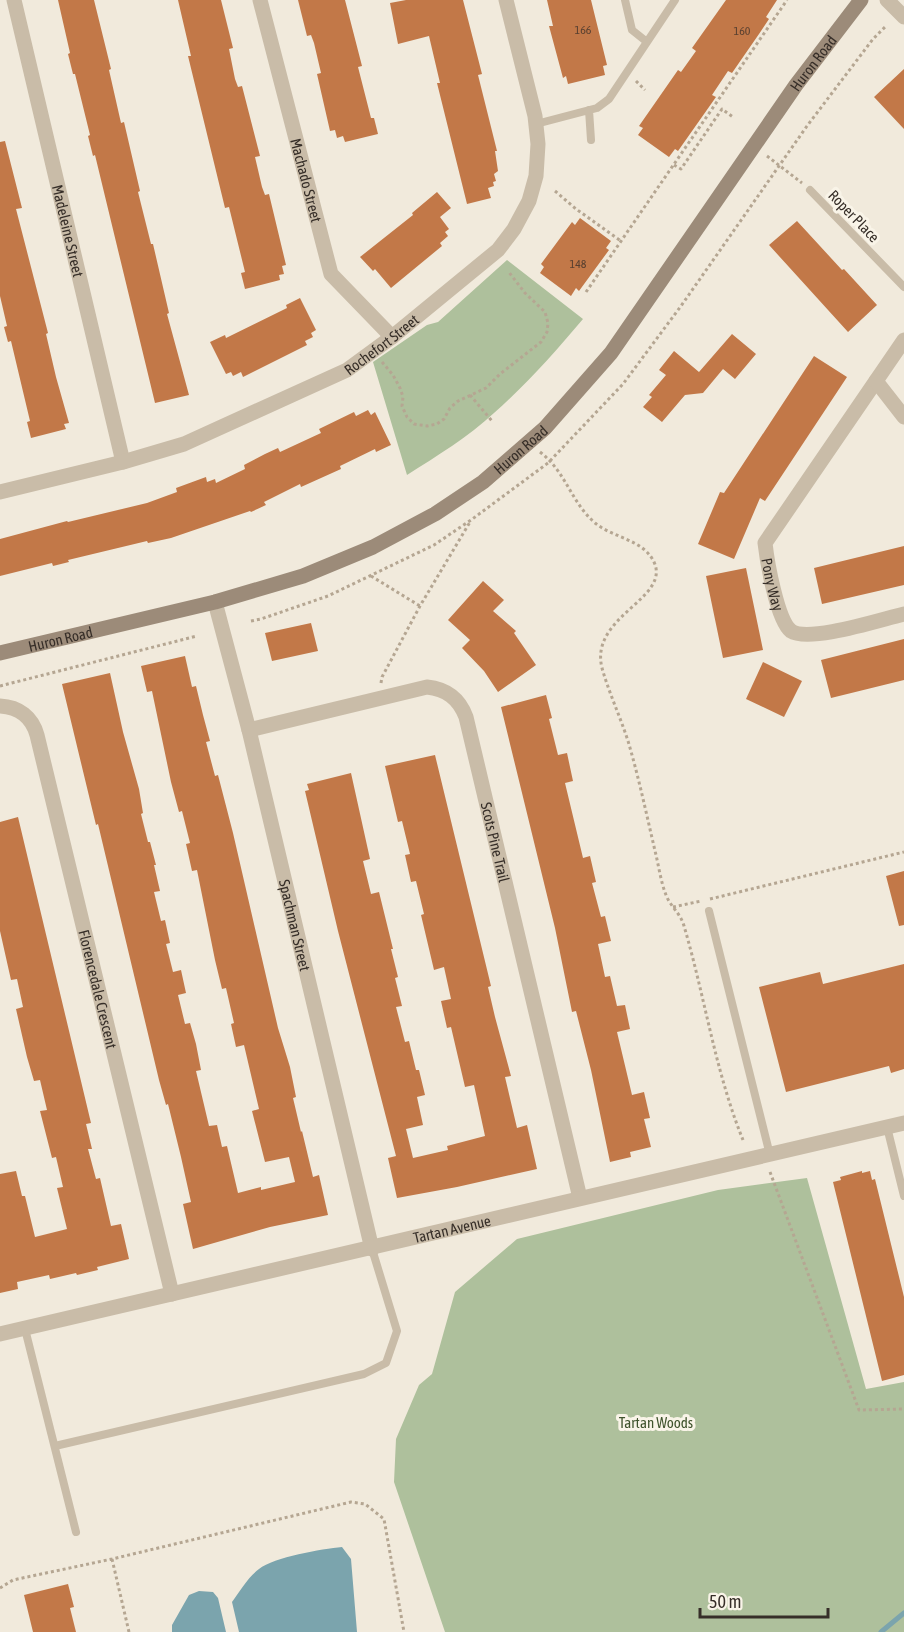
<svg xmlns="http://www.w3.org/2000/svg" width="904" height="1632" font-family="'Asap Condensed',sans-serif">
	<style>
		.green { fill: #aec09c }
		.water { fill: #7ba4ad }
		.lines { fill: none; stroke-linecap: round; stroke-linejoin: round }
		.stream { stroke: #7ba4ad; stroke-width: 5 }
		.building { fill: #c27848 }
		.path { stroke: #b5a692; stroke-width: 3; stroke-dasharray: 3 3; stroke-linecap: butt }
		.service { stroke: #c9bca8; stroke-width: 8 }
		.minor { stroke: #c9bca8; stroke-width: 15 }
		.secondary { stroke: #9c8b79; stroke-width: 15 }
		.labels { text-anchor: middle; dominant-baseline: central; stroke-width: 6; stroke-linejoin: round; paint-order: stroke }
		.number-label { font-size: 12px; fill: #594030 }
		.street-label { font-size: 15px; fill: #362e28; stroke: #f9f4e8 }
		.park-label { font-size: 15px; fill: #3f532c; stroke: #f9f4e8 }
	</style>
	<rect width="100%" height="100%" fill="#f1eadc"/>
	<path class="green" d="M507,260l76,59c-28,33 -56,65 -89,94 -26,24 -57,43 -87,62l-34,-113 54,-37 11,-3z
		M807,1178l59,211 38,-7v250h-459l-51,-150 2,-43 23,-54 13,-11 23,-82 62,-53 201,-49z"/>
	<path class="water" d="M342,1547l9,12 6,73h-118l-7,-30c8,-11 16,-25 27,-33 15,-12 63,-20 83,-22z
		M199,1591l14,1 5,6 8,34h-54v-7l17,-30z"/>
	<g class="lines">
		<path class="stream" d="M881,1632l23,-19"/>
	</g>
	<path class="building" d="M58,0h36l17,69 -2,1 12,53 3,-1 16,69 -2,1 13,52h2l16,69 -2,1 22,81 -34,8 -60,-248 -2,1 -5,-20 2,-1 -15,-61h-2l-5,-20 2,-1z
		M178,0h43l12,48 -4,1 6,30 3,8 4,-1 18,70 -5,1 7,30 3,8 4,-1 17,71 -4,1 2,8 -5,1 1,5 -35,9 -4,-16 4,-1 -16,-65 -4,1 -37,-152h3z
		M298,0h47l17,66 -4,1 13,51h3l4,16 -33,8 -2,-6 -6,2 -2,-8 -5,1 -13,-57 4,-1 -7,-30 -3,-8 -4,1z
		M406,0h57l19,74 -4,1 19,76h-2l3,20 -4,3 2,7 -3,1 1,4 -6,2 3,10 -24,6 -30,-121h3l-11,-47 -31,8 -8,-41z
		M547,0h44l16,65 -4,1 2,9 -37,9 -2,-8 -3,2 -14,-52h4z
		M726,0h51l-11,17 3,2 -10,15 -27,39 -4,-2 -16,24 4,2 -38,54 -3,-2 -6,8 -31,-22 5,-7 -4,-2 39,-56 3,2 15,-21 -4,-3z
		M904,69v60l-30,-32z
		M5,141l17,67 -6,1 32,124 -2,1 10,43 13,46 -5,1 2,5 -35,9 -4,-16 3,-1 -19,-80 -3,1 -4,-15 3,-1 -7,-30v-154z
		M437,192l14,16 -11,9 9,12 -4,3 3,4 -8,7 2,3 -51,42 -16,-19 -2,2 -13,-14 53,-42 -1,-2z
		M580,218l31,23 -5,7 3,2 -30,41 -3,-3 -5,8 -31,-23 4,-6 -3,-3 31,-42 3,3z
		M797,221l45,49 2,-1 33,36 -29,27 -79,-87z
		M300,298l16,32 -5,3 2,4 -8,4 2,4 -64,32 -2,-5 -8,4 -2,-4 -5,2 -16,-32 15,-7 1,3 61,-30 -1,-3z
		M732,334l24,20 -21,25 -12,-10 -20,24 -18,2 -23,27 -19,-15 9,-10 -3,-2 17,-20 -7,-5 15,-19 25,21z
		M814,356l33,21 -82,124 -5,-3 -26,61 -36,-15 22,-52 4,1z
		M368,410l3,5 4,-3 16,33 -15,7 -1,-3 -35,17 1,3 -40,18 -1,-3 -36,18 2,3 -15,7 -1,-1 -79,27 -23,5 -1,-2 -79,19 1,2 -16,4 -1,-3 -52,13v-37l67,-18 1,1 79,-19 30,-11 -1,-4 30,-11 1,5 8,-3 1,4 29,-14 -1,-4 21,-11 13,-6 2,4 41,-19 -2,-4 35,-17 2,4z
		M904,546v39l-82,19 -8,-36z
		M746,568l17,82 -40,8 -17,-82z
		M483,581l21,19 -11,11 23,20 -2,2 22,32 -38,27 -14,-21 -22,-23 8,-8 -22,-20z
		M311,623l7,28 -46,10 -7,-28z
		M904,639v41l-73,18 -10,-38z
		M185,656l7,31 4,-1 7,29 7,26 -4,1 9,34 3,-1 15,58 45,195 12,39 6,30 -3,1 8,34 1,-1 11,46 6,-2 9,40 -58,12 -77,22 -10,-45 8,-2 -10,-45 -13,-53 -2,1 -7,-25 -61,-256 -2,1 -34,-141 48,-11 13,59 16,57 4,24 -2,1 7,28h2l6,23h-2l6,26 -6,1 7,29 4,-1 5,23 -4,1 7,28 8,-2 5,23 -8,2 7,29 5,-1 6,21 5,26 -5,1 13,55 8,-1 5,22 5,-1 11,47 23,-6v3l34,-8 -6,-25 -24,5 -13,-51 7,-2 -15,-64 -8,2 -5,-23 3,-1 -8,-35 -4,1 -7,-29 -18,-90 -5,1 -6,-27 4,-1 -8,-32 -3,1 -8,-30 -19,-91 -5,1 -6,-26z
		M763,662l39,19 -18,36 -38,-18z
		M546,695l6,23 -3,1 9,36 9,-2 6,28 -8,2 18,75 7,-2 6,26 -4,1 9,34 4,-1 6,25 -13,3 7,33 5,-1 7,30 8,-1 5,24 -13,3 15,63 12,-3 6,26 -6,1 7,28 -21,5 1,5 -21,5 -19,-92 -15,-59 -4,1 -17,-84 -54,-221z
		M435,755l56,231 -3,1 7,30 16,59 -6,1 12,51 10,-3 10,44 -80,18 -60,11 -9,-40 8,-2 -58,-225 -33,-140 4,-1 -2,-6 44,-11 19,86 -7,2 8,33 8,-2 14,57h-2l7,28 -3,1 7,28 -6,1 9,35 4,-1 7,29h3l6,25 -8,2 6,28 -17,4 7,29 35,-8 -1,-4 38,-10 -11,-51 -9,2 -14,-60 -4,1 -6,-27 10,-2 -7,-32 -10,3 -13,-55 3,-1 -8,-33 -5,1 -6,-27 5,-1 -8,-33 -4,1 -13,-56z
		M18,817l73,306 -5,1 6,25h-4l8,30 4,-1 11,48 10,-2 8,35 -32,8 1,3 -21,5 -1,-2 -26,6 -1,-4 -32,7 1,7 -18,4v-119l16,-3 6,25h3l10,41 32,-8 -10,-41 6,-1 -7,-30 -4,1 -12,-47 7,-1 -7,-30 -6,1 -7,-24 -11,-48 7,-2 -6,-28 -6,1 -11,-49v-109z
		M904,871v54l-5,1 -13,-50z
		M904,964v105l-13,4 -2,-7 -103,26 -27,-105 61,-15 3,12z
		M862,1171v2l8,-2 2,9 3,-1 29,118v78l-22,6 -49,-199 8,-2 -1,-3z
		M68,1584l6,23 -4,1 6,24h-43l-9,-37z"/>
	<g class="lines">
		<path class="path" d="M636,81l9,9
			M767,156l35,27
			M674,165l7,4 41,-60 11,8
			M555,191l21,18 45,32
			M586,292l201,-292
			M382,362l11,13 7,13 3,9 -1,9 5,11 7,7 13,2 10,-2 7,-5 6,-11 8,-7 28,-13 14,-14 41,-32 6,-10 1,-9 -3,-11 -20,-19 -17,-22
			M470,395l22,26
			M540,452c27,21 30,49 55,71 18,15 48,16 59,39 17,37 -65,54 -52,106 7,25 18,48 26,73 11,37 19,76 28,114 3,13 5,27 10,40 4,11 15,19 18,31 21,71 31,145 59,214
			M371,576l49,30
			M251,621l10,-2 67,-23 106,-51 37,-25 77,-57 75,-79 58,-78 126,-180 66,-87 12,-12
			M381,683l1,-6 38,-71 50,-84
			M0,686l197,-50
			M710,899l194,-47
			M673,907l28,-6
			M770,1172l89,238 45,-1
			M112,1559l17,73
			M0,1588l13,-8 99,-21 239,-57 14,2 19,15 20,113"/>
		<path class="service" d="M625,0l7,30 15,12
			M589,110l2,30
			M536,124l61,-16 12,-9 66,-99
			M810,190l94,97
			M709,911l61,244
			M887,1127l17,69
			M25,1329l51,203
			M55,1446l309,-72 22,-11 11,-32 -25,-82"/>
		<g class="minor">
			<path id="s1" d="M14,0l109,462"/>
			<path id="s2" d="M260,0l71,274 61,63"/>
			<path d="M887,0l17,17"/>
			<path id="s3" d="M904,340l-139,203c2,18 12,77 26,88 18,12 91,-12 113,-17"/>
			<path d="M876,381l28,36"/>
			<path id="s4" d="M0,492l123,-30 61,-18 163,-74 45,-33 106,-87 16,-21 15,-28 7,-25 2,-32 -3,-28 -29,-116"/>
			<path id="s5" d="M215,602l34,128 123,519"/>
			<path id="s6" d="M0,706c19,1 32,11 37,29l135,559"/>
			<path id="s7" d="M249,730l178,-43c19,2 32,11 39,30l114,481"/>
			<path id="s8" d="M0,1334l904,-211"/>
		</g>
		<path class="secondary" id="s9" d="M0,653l215,-51 88,-26 70,-29 62,-33 48,-32 62,-54 66,-75 185,-268 65,-85"/>
	</g>
	<g class="labels">
		<g class="number-label">
			<text x="583" y="30">166</text>
			<text x="742" y="31">160</text>
			<text x="578" y="264">148</text>
		</g>
		<g class="street-label">
			<text stroke="none"><textPath href="#s9" startOffset="1052">Huron Road</textPath></text>
			<text stroke="none"><textPath href="#s2" startOffset="186">Machado Street</textPath></text>
			<text transform="translate(854 216) rotate(46)">Roper Place</text>
			<text stroke="none"><textPath href="#s1" startOffset="237">Madeleine Street</textPath></text>
			<text stroke="none"><textPath href="#s4" startOffset="412">Rochefort Street</textPath></text>
			<text stroke="none"><textPath href="#s9" startOffset="566">Huron Road</textPath></text>
			<text stroke="none"><textPath href="#s3" startOffset="288">Pony Way</textPath></text>
			<text stroke="none"><textPath href="#s9" startOffset="62">Huron Road</textPath></text>
			<text stroke="none"><textPath href="#s7" startOffset="364">Scots Pine Trail</textPath></text>
			<text stroke="none"><textPath href="#s5" startOffset="333">Spachman Street</textPath></text>
			<text stroke="none"><textPath href="#s6" startOffset="312">Florencedale Crescent</textPath></text>
			<text stroke="none"><textPath href="#s8" startOffset="464">Tartan Avenue</textPath></text>
		</g>
		<g class="park-label">
			<text x="656" y="1422">Tartan Woods</text>
		</g>
	</g>
	<path d="M700 1608v9h128v-9" fill="none" stroke="#362e28" stroke-width="3"/>
	<text x="709" y="1608" font-size="18" fill="#362e28" stroke="#f9f4e8" stroke-width="4.5" paint-order="stroke">50 m</text>
</svg>
